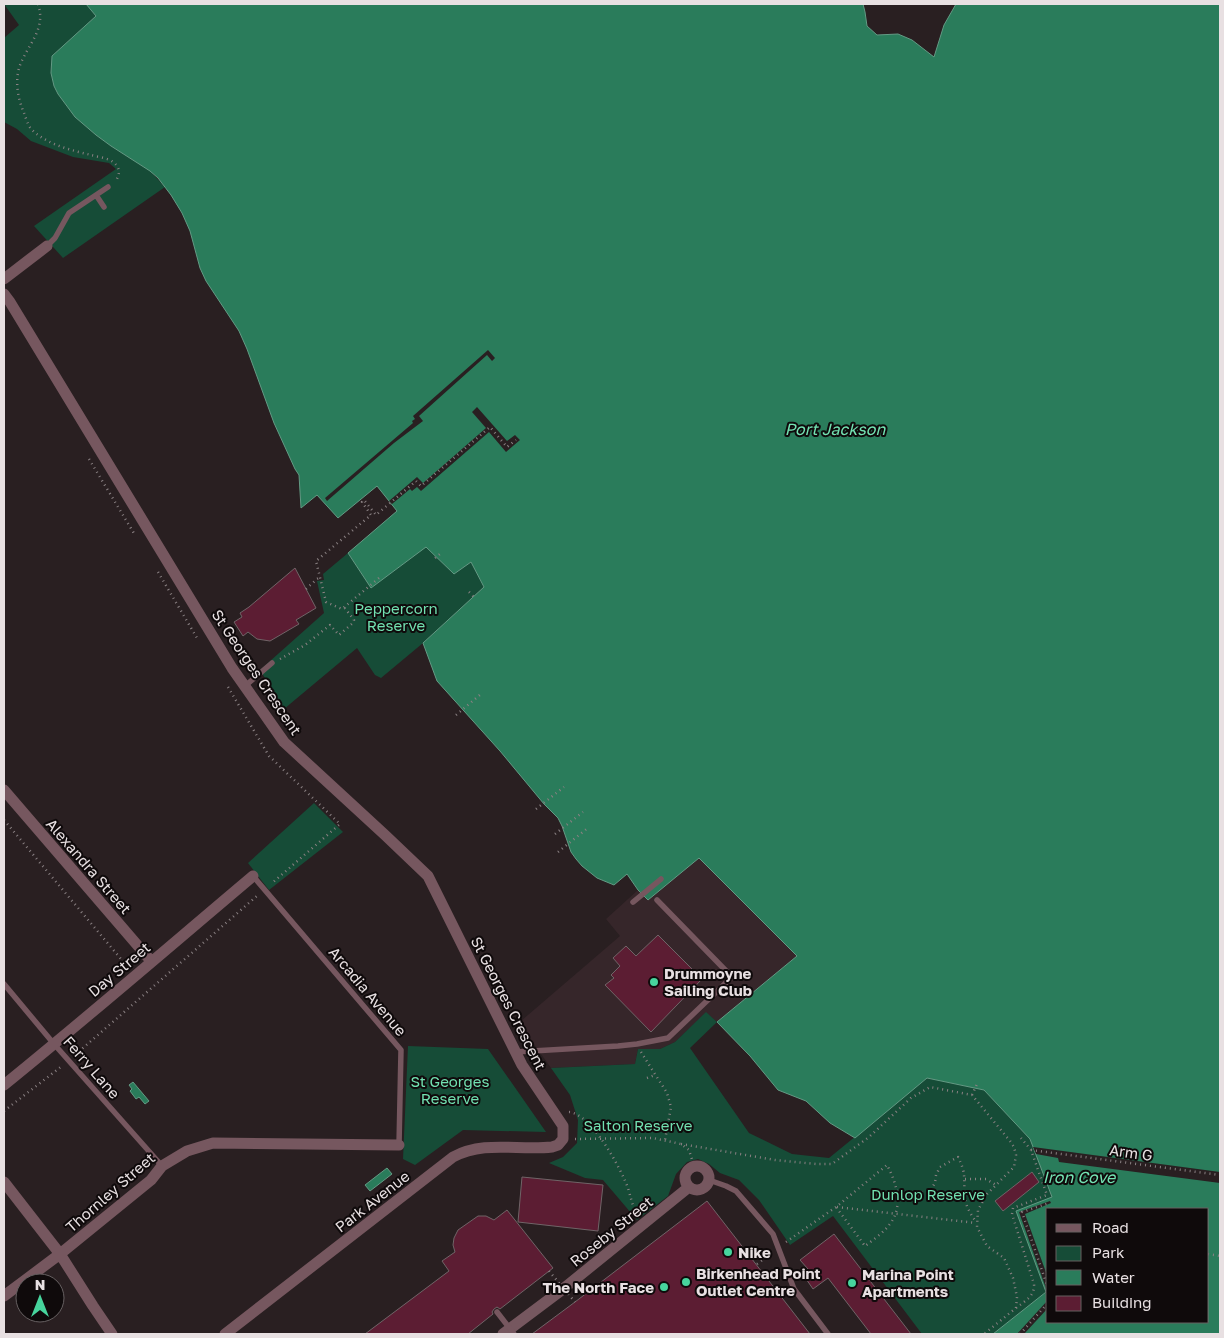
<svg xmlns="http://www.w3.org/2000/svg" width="1224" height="1338" font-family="'Golos Text',sans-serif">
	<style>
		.built { fill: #36262a }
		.green { fill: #164c37 }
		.water { fill: #2a7c5b; stroke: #639a84; fill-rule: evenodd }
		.pier { fill: #291f21 }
		.building { fill: #5c1d33; stroke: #706467 }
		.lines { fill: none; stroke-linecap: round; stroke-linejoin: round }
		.path { stroke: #8a8183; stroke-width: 2.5; stroke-dasharray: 1 4; stroke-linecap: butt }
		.lane { stroke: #76575f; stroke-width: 5.5 }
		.street { stroke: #76575f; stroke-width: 11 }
		.path-bridge { stroke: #8a8183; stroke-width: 2.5; stroke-dasharray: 1 4; stroke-linecap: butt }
		.lane-bridge { stroke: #76575f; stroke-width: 5.5 }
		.poi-dot { fill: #47d49d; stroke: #0f0a0b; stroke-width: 2 }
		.labels { text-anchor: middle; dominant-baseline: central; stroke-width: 4; stroke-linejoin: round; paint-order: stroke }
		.park-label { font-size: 15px; fill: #72e1b1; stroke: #0f0a0b }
		.street-label { font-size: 15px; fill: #e8e0e2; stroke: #0f0a0b }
		.poi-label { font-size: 15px; font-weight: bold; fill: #e8e0e2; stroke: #0f0a0b; text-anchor: start }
		.water-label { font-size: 16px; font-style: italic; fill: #74e3b3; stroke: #0f0a0b }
	</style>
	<rect width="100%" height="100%" fill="#291f21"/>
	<path class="built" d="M699,858l98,98 -80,66 -11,-9 -31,29 -15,7h-22l-3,15 -84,4 -20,-28 -10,-19 99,-85 -14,-17 32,-29 10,10z"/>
	<path class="green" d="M4,4h82l10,12 -44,40 -1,17 3,13 4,8 17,23 21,18 15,11 39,25 15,16 -102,71 -29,-32 82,-57 -7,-6 -36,-6 -42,-16 -14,-12 -13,-7v-84l15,-13z
		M426,546l28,28 17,-12 13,25 -61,56 -42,35 -6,-3 -18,-27 -73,61 -24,-39 64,-57 -7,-32 7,-1 -1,-6 25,-21 23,35z
		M314,803l29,29 -74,58 -21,-27z
		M706,1012l11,10 -27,26 59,85 43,21 37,4 98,-80 57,12 46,49 22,59 -36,13 30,81 -53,42h-71l-89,-118 -43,29 -31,-45 -20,-20 -19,-7 -11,-9 -11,-5 -11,3 -11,12 -8,22 -31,24 -34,-40 -18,-2 -36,-15 14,-6 14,-14 1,-23 -8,-25 -19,-27 84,-4 3,-15h22l15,-7z
		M408,1046l80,3 58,83 -83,-2 -48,35 -12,-6z"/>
	<path class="water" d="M86,4h777l2,8 2,14 10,9 21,-1 14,6 22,17 10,-32 12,-21h264v1330h-227l53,-42 -30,-81 36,-14 -22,-58 -46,-49 -57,-12 -72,60 -25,-15 -24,-22 -28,-11 -28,-34 -33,-34 80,-66 -98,-98 -51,42 -10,-10 -11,-16 -13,11 -17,-7 -15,-12 -6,-7 -5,-7 -9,-26 -4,-8 -14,-14 -44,-53 -63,-70 -14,-38 61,-56 -13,-25 -17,12 -28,-27 -55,41 -23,-35 49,-42 -20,-25 -39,32 -21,-23 -16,13 -2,-33 -4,-6 -21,-46 -27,-74 -8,-18 -33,-50 -6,-13 -10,-37 -8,-18 -11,-18 -13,-17 -8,-7 -39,-25 -15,-11 -21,-18 -17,-23 -4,-8 -3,-13 1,-17 44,-40zM1048,1209h160v113h-160z
		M133,1082l16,19 -4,3 -6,-7 -3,2 -6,-8 2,-2 -3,-4z
		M387,1168l5,6 -22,17 -5,-6z"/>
	<path class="pier" d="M488,350l7,8 -3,3 -5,-6 -68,61 4,5 -29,22 -67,58 -2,-3 88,-75 -1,-2 3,-2 -2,-3z
		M477,407l30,34 8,-6 5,5 -14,12 -17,-20 -68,59 -4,-4 -5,4 -2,-2 -18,15 -3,-3 28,-24 6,6 63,-55 -14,-16z
		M1033,1147l187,25v11l-161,-21 -1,-4 -22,-4z
		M1050,1201l1,2 -26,11 23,64v16l-29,-82z
		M1048,1300v8l-24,26h-7z"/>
	<path class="building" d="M295,568l21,40 -20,12 3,4 -29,17 -13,-2 -9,-7 -5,4 -9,-14 8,-5 -2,-4 9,-6z
		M658,935l44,44 -51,53 -46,-47 9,-7 -3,-3 9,-9 -7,-8 13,-12 10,10z
		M1032,1172l7,10 -36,29 -8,-10z
		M522,1177l81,8 -5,46 -80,-9z
		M707,1201l103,133h-278l43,-32z
		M507,1210l46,58 -53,41 -3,-2 -3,2 -2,3 1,2 -25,20h-103l84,-63 -7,-10 13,-9 -2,-7 1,-7 4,-8 20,-14h8l8,4z
		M834,1234l13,17 64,83h-40l-43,-56 -15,11 -11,-16 6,-4 -8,-9z"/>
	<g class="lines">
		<path class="path" d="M38,4c9,26 -12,42 -19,64 -4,15 -1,31 5,45 2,5 4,13 8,17 16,15 39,20 59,25 7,2 17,3 22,7 8,6 7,13 2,20
			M89,459l46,76
			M435,558l5,-4
			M158,572l39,66
			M379,578l-37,31 -16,-7 -10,-41 55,-46 -9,-13 2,-2 12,15 40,-34 5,5 69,-59 17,20 9,-7
			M306,589l11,-10 4,-2
			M469,592l6,6
			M280,659l25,-14 25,-20 9,10 14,-12 1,-3 -10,-13
			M228,687l41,69 71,68 -69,60
			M456,715l25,-21
			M536,809l28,-22
			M4,820l117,139
			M555,834l28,-22
			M558,852l31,-25
			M641,1052l26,41 4,14 -6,33
			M75,1055l183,-160
			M647,1078l8,-3
			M972,1095l5,-11
			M4,1111l58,-45
			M569,1112c23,2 52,57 59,76 3,10 4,18 10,26
			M575,1139l78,-1 28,6 8,6 5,16
			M681,1144l94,16 41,4h16l37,-27 42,-39 19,-11 42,8 38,46 4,6 2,8 -2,12 -27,27 -9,16 -1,17 10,19 17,12 9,20 4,19 -1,11 -32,26
			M1031,1150l189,25
			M965,1179h21l10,6
			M897,1191l20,2 12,-1 6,-9 1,-8 4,-8 18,-10c9,18 5,21 7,39 0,10 6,18 11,26
			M837,1207l139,16
			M786,1242l50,-35 51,-42c10,19 17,42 2,60 -6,8 -16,15 -24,21l-29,-39
			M1208,1254l12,2
			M757,1264l15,-11
			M1048,1288l-26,-76 27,-9
			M1016,1308c9,-7 19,-12 18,-24l-22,-70 1,-6 34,-13 -16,-45 -10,-12
			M1020,1334l28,-31"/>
		<path class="lane" d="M96,195l8,12
			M47,246l8,-8 14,-25 39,-26
			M245,686l27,-23
			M253,876l148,174 -2,95
			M633,902l28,-23
			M4,984l50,60 108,122
			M515,1052l103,-6 19,-2 31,-6 64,-61 -75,-77
			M709,1180l17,6 10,5 37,43 21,55 34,45"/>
		<path class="street" d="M4,279l43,-33
			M4,294l6,8 222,366 52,74 101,93 43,41 94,189 41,61v13l-5,6 -6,2c-34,4 -67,-7 -99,10l-228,177
			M4,790l147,171
			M4,1085c84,-68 166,-139 249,-209
			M685 1178a12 12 0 1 1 24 0a12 12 0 1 1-24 0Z
			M4,1182l56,72 33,52 19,28
			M4,1296l56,-42 91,-74 11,-14 25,-15 26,-8 186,2
			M503,1334l60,-45 126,-102"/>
		<path class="path-bridge" d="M549,1271l26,31"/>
		<path class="lane-bridge" d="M497,1312l17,22"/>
	</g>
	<g class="poi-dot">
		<circle cx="654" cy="982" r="5"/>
		<circle cx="728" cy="1252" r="5"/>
		<circle cx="686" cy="1282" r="5"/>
		<circle cx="852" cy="1283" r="5"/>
		<circle cx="664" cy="1287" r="5"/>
	</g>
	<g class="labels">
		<g class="park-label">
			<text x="396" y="608">Peppercorn<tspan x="396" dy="17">Reserve</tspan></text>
			<text x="450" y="1081">St Georges<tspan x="450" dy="17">Reserve</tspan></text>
			<text x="638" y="1125">Salton Reserve</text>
			<text x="928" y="1194">Dunlop Reserve</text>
		</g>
		<g class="street-label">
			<text transform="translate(257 672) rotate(56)">St Georges Crescent</text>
			<text transform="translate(89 866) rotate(49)">Alexandra Street</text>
			<text transform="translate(119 969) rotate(-40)">Day Street</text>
			<text transform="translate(368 991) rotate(50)">Arcadia Avenue</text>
			<text transform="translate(509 1003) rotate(63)">St Georges Crescent</text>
			<text transform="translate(92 1067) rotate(49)">Ferry Lane</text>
			<text transform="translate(1131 1152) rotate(8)">Arm G</text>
			<text transform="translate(110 1192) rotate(-41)">Thornley Street</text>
			<text transform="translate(372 1201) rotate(-38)">Park Avenue</text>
			<text transform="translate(611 1231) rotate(-39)">Roseby Street</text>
		</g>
		<g class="poi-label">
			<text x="664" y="973">Drummoyne<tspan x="664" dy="17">Sailing Club</tspan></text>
			<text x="738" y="1252">Nike</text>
			<text x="696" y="1273">Birkenhead Point<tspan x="696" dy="17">Outlet Centre</tspan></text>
			<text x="862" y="1274">Marina Point<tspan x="862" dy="17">Apartments</tspan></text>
			<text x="654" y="1287" text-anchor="end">The North Face</text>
		</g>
		<g class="water-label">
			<text x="835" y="429">Port Jackson</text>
			<text x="1079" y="1177">Iron Cove</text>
		</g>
	</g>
	<rect width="1224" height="1338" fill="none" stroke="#e8e0e2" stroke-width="10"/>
	<rect x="1046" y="1208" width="162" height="115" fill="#0f0a0b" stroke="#666061"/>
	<rect x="1056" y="1224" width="25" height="8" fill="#76575f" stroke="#666061"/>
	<text x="1092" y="1233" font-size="15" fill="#e8e0e2">Road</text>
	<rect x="1056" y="1246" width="25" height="15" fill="#164c37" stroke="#666061"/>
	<text x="1092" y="1258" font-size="15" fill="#e8e0e2">Park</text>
	<rect x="1056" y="1270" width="25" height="15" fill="#2a7c5b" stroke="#666061"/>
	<text x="1092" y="1283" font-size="15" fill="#e8e0e2">Water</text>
	<rect x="1056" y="1296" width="25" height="15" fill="#5c1d33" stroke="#666061"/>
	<text x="1092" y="1308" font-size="15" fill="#e8e0e2">Building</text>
	<g transform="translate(40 1298)"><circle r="24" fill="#0f0a0b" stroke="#666061"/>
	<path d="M0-4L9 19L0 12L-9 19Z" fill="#47d49d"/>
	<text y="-8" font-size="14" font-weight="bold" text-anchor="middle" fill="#e8e0e2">N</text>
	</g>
</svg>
